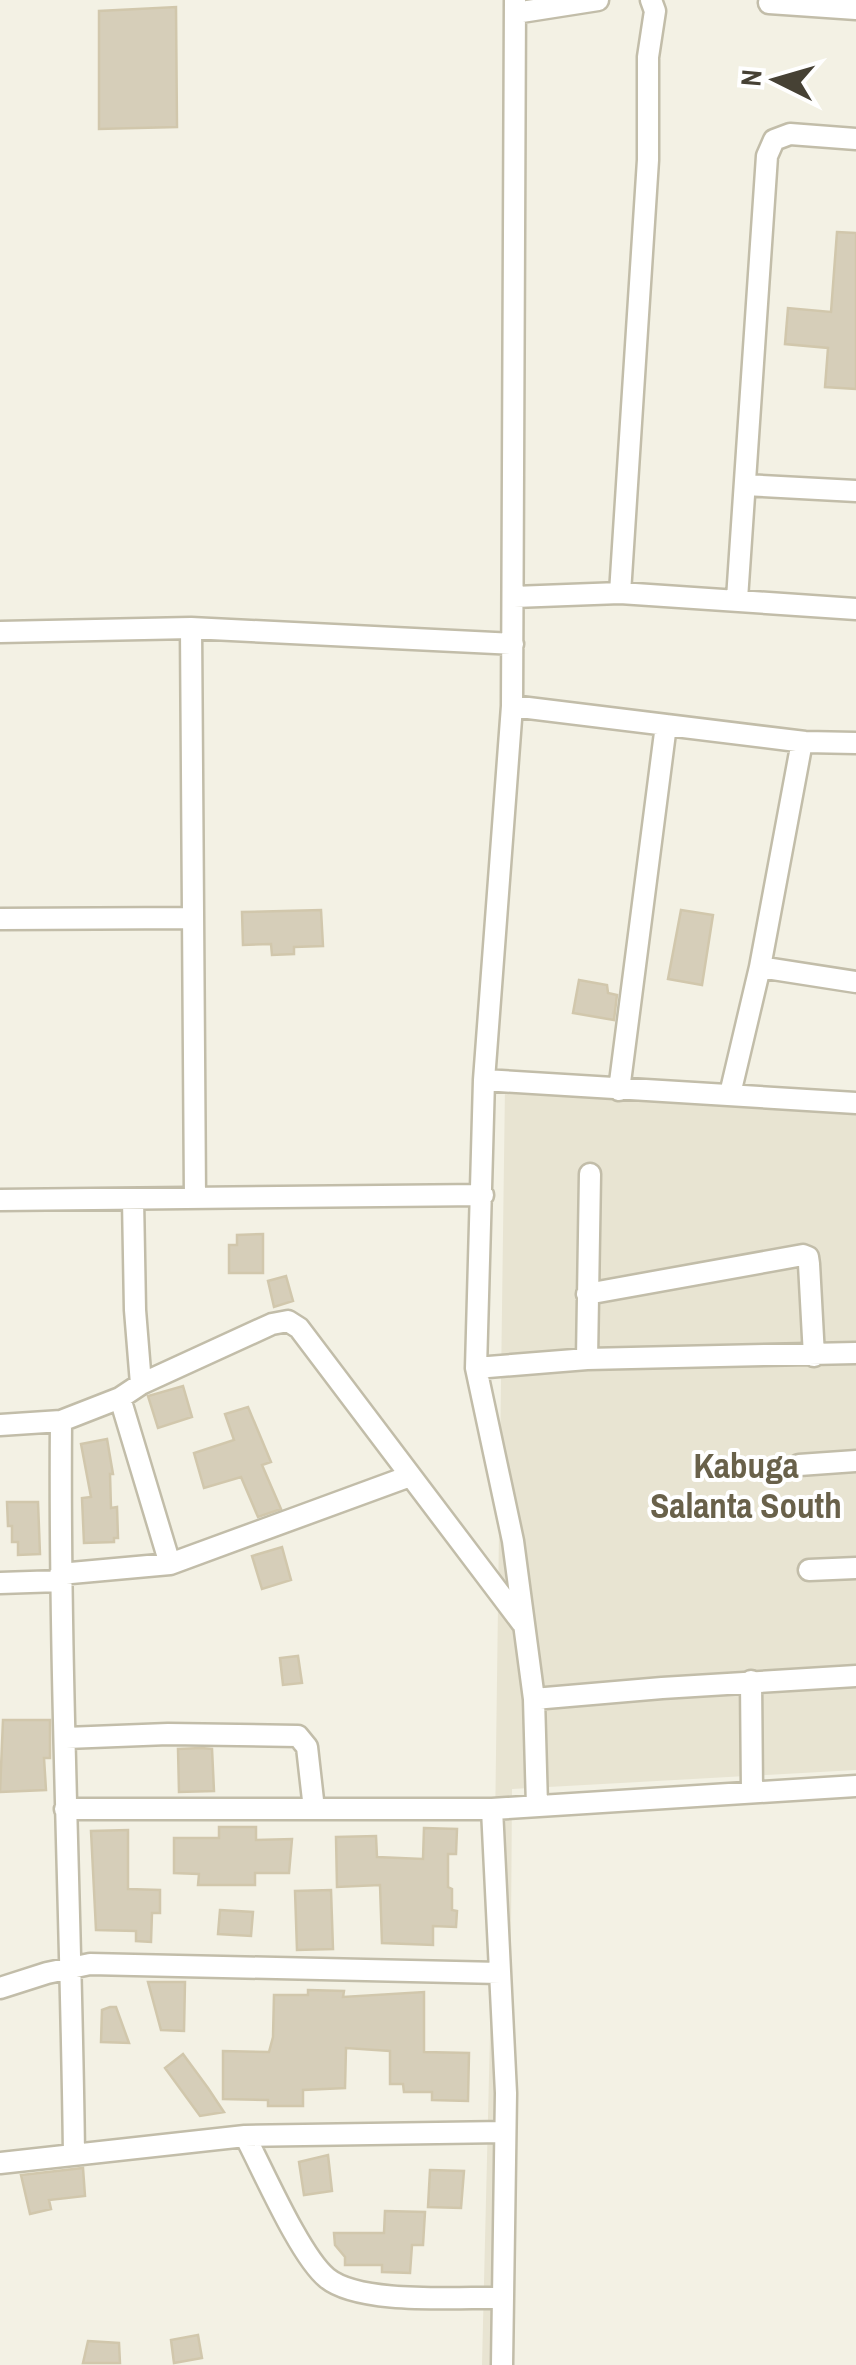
<svg xmlns="http://www.w3.org/2000/svg" width="856" height="2365" font-family="'Archivo Narrow',sans-serif">
	<style>
		.residential { fill: #e8e4d2 }
		.building { fill: #d6ceb9; stroke: #d1c7ac; stroke-width: 2.5 }
		.lines { fill: none; stroke-linecap: round; stroke-linejoin: round }
		.street-casing { stroke: #c2bda9; stroke-width: 25 }
		.street { stroke: #fff; stroke-width: 20 }
		.labels { text-anchor: middle; dominant-baseline: central; stroke-width: 8; stroke-linejoin: round; paint-order: stroke }
		.district-label { font-size: 35px; font-weight: bold; fill: #69614a; stroke: #fff }
	</style>
	<rect width="100%" height="100%" fill="#f3f1e4"/>
	<path class="residential" d="M505,1086l351,22v662l-344,19 -4,576h-26l13,-537z"/>
	<path class="building" d="M176,7l1,120 -78,2v-118z
		M837,232l19,1v156l-31,-2 3,-39 -43,-4 3,-36 43,4z
		M321,910l2,36 -29,1v7l-22,1 -1,-11 -28,1 -1,-33z
		M681,910l32,5 -11,70 -34,-6z
		M579,980l28,5 1,8 9,2 -3,25 -41,-7z
		M263,1234v39h-34v-28h8v-10z
		M286,1276l7,25 -19,6 -6,-26z
		M183,1386l9,31 -34,11 -10,-32z
		M248,1407l23,55 -9,3 19,44 -23,8 -17,-40 -37,11 -10,-35 40,-13 -9,-26z
		M107,1439l6,35h-3l1,34 6,-1 1,31h-4v4l-30,1 -2,-45 9,-1 -10,-53z
		M7,1502h31l2,52 -22,1v-13h-6v-16h-4z
		M282,1547l9,33 -29,9 -10,-33z
		M298,1656l4,27 -19,2 -3,-27z
		M3,1720h47v38h-6l2,32 -46,2z
		M201,1748l11,1 2,42 -35,1 -1,-43z
		M219,1827h37v13l36,-1 -3,34h-34v12h-57l1,-11 -25,-1v-35h45z
		M424,1828l33,1 -1,25h-8v33l4,2v21l5,1 -1,16 -23,-1v19l-51,-2 -2,-58 -43,2 -1,-50 40,-1 1,21 46,2z
		M128,1830v59l32,1v23h-8l-1,29 -15,-1v-10l-40,-1 -5,-99z
		M331,1890l2,59 -36,1 -2,-59z
		M220,1910l33,2 -2,24 -33,-2z
		M148,1982h37l-1,49 -23,-1z
		M308,1990l36,1 -1,6 81,-5v60l45,1 -1,48 -36,-1v-8h-28l-1,-8h-13v-33l-44,-3 -1,40 -42,2v16h-35v-6l-45,-1v-48l46,1 4,-15 1,-42h34z
		M110,2007h6l13,36 -28,-1 1,-32z
		M183,2054l25,34 16,24 -24,4 -35,-48z
		M328,2155l4,36 -28,4 -5,-33z
		M83,2168l2,28 -36,4 2,9 -21,5 -9,-39z
		M430,2170l34,1 -3,37 -33,-1z
		M385,2211l40,1 -2,33h-11l-2,28 -28,-1v-7h-37v-8l-10,-12 -1,-12h50z
		M198,2335l4,23 -28,5 -3,-23z
		M88,2341l31,2 1,20h-37z"/>
	<g class="lines">
		<defs>
			<path id="street" d="M515,0l-3,706 -28,374 -8,288 37,173 21,158 3,107
				M769,3l87,6
				M515,13l83,-13
				M745,485l111,6
				M620,593l28,-433v-103l7,-46 -4,-11
				M514,597l106,-4 236,16
				M737,599l30,-443 7,-16 16,-6 66,5
				M191,628l4,570
				M0,632l191,-4 322,16
				M512,706l293,36 51,1
				M0,919l193,-1
				M760,967l96,15
				M484,1080l372,23
				M619,1090l47,-365
				M730,1094l30,-127 41,-220 4,-5
				M133,1199l2,111 6,74
				M0,1200l483,-5
				M587,1294l216,-39 5,2 1,7 5,92
				M587,1359l3,-185
				M476,1368l111,-9 269,-6
				M120,1398l50,166
				M61,1421c-2,245 10,489 13,733
				M0,1425l61,-4 59,-23 21,-14 131,-60 16,-3 11,7 223,295
				M799,1465l57,-4
				M809,1570l47,-2
				M60,1574l110,-10 240,-88
				M0,1583l60,-2
				M751,1681l1,111
				M534,1699l128,-11 194,-12
				M66,1738l102,-4 130,2 9,11 7,62
				M65,1809h427l364,-23
				M492,1809l14,284 -4,272
				M0,1988l47,-15 43,-9 410,9
				M245,2136c18,34 55,120 82,142 33,27 132,19 176,20
				M0,2163l245,-27 259,-4"/>
		</defs>
		<use href="#street" class="street-casing"/>
		<use href="#street" class="street"/>
	</g>
	<g class="labels">
		<g class="district-label">
			<text x="746" y="1465">Kabuga<tspan x="746" dy="40">Salanta South</tspan></text>
		</g>
	</g>
	<g transform="translate(776 80) rotate(275)" stroke="#ffffff" stroke-width="8" paint-order="stroke">
	<path d="M0-8L18 38L0 25L-18 38Z" fill="#464134"/>
	<text y="-15" font-size="28" font-weight="bold" text-anchor="middle" fill="#464134">N</text>
	</g>
</svg>
